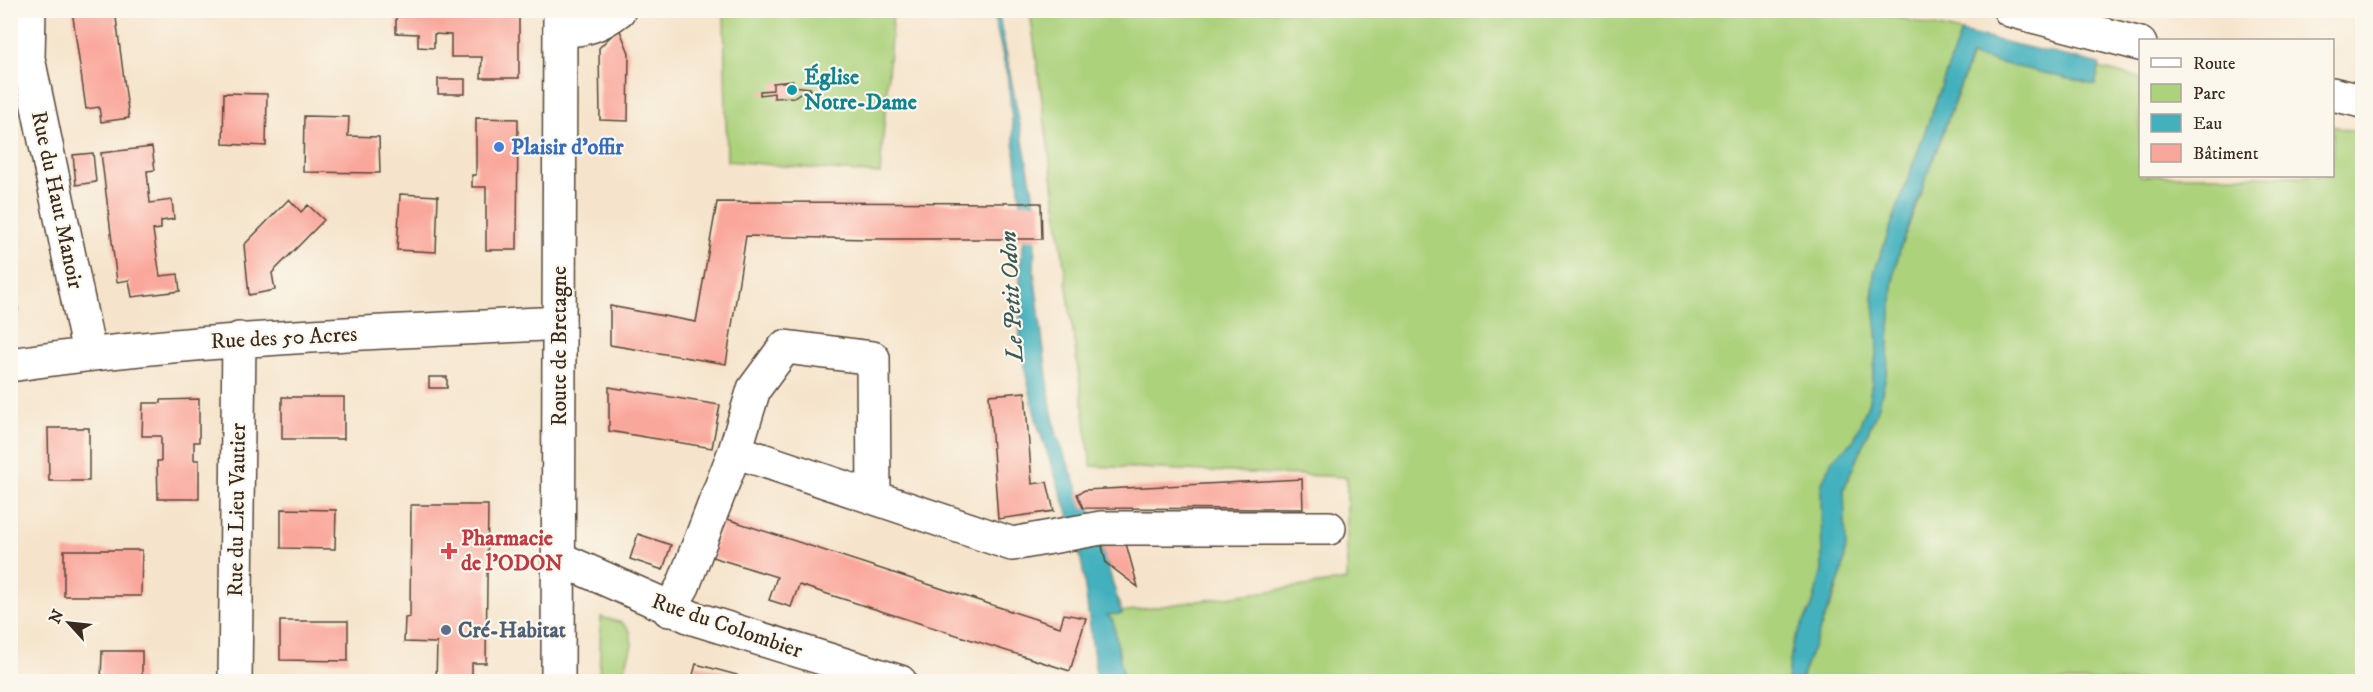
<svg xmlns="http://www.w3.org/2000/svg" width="2373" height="692" font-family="'IM FELL DW Pica',serif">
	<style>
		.green { fill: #acd27c; stroke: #747e4d; stroke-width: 1.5 }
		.water { fill: #42b1bd; stroke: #3e6e6e; stroke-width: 1.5 }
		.building { fill: #faa79b }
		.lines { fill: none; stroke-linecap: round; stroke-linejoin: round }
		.minor-casing { stroke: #574638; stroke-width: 36 }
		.major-casing { stroke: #574638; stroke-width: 36 }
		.minor { stroke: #fff; stroke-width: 33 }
		.major { stroke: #fff; stroke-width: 33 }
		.culture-dot { fill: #0f9aa8; stroke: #fbf7ec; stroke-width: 2 }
		.shop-dot { fill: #3f7fe0; stroke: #fbf7ec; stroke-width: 2 }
		.health-dot { fill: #e0444e; stroke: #fbf7ec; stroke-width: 2 }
		.service-dot { fill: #5c6f8a; stroke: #fbf7ec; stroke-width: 2 }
		.labels { text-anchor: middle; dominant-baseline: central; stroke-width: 4.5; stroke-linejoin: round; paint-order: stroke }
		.culture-label { font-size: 22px; font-weight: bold; fill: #0d838f; stroke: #fbf7ec; text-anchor: start }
		.shop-label { font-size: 22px; font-weight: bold; fill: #366cbe; stroke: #fbf7ec; text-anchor: start }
		.street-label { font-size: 22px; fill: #3b2a1e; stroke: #fbf7ec }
		.health-label { font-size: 22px; font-weight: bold; fill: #be3a42; stroke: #fbf7ec; text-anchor: start }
		.service-label { font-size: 22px; font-weight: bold; fill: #4e5e75; stroke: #fbf7ec; text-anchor: start }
		.water-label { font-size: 24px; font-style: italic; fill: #3d5956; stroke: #fbf7ec }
	</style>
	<rect width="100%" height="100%" fill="#fbf7ec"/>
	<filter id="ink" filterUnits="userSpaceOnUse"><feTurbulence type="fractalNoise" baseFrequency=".0167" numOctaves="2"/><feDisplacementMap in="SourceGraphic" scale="12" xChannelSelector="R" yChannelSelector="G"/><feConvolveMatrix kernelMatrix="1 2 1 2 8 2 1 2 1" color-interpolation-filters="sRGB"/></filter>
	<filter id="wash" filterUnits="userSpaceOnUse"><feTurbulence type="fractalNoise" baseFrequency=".008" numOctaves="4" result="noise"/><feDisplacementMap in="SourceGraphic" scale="24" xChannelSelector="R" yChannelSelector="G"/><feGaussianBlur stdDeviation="1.35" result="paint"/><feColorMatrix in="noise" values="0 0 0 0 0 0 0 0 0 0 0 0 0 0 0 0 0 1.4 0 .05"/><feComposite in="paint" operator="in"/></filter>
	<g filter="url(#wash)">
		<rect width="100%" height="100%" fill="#f5e4cb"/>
		<path class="green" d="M1865,10l96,22 -87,241 -1,23 5,45 -9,60 -15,39 -22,20 -11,26 1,85 -10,35 -19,37 -6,38h-663l-11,-60 -7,-7 241,-34v-103l-256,-11 -61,-455z
			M724,11h169l-13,163 -153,-13z
			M1972,55l123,30 4,-17 41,10v98h192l1,-50 29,8v547l-562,1 15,-42 20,-45 10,-36 -1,-70 35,-83 8,-36 7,-97 7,-27z
			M601,617l21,6 8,8 2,14 -11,36h-22z"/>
		<path class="water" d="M993,11h5l38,198 -2,63 17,136 6,28 22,56 -2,2 6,14 7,-1 32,107 -15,1 6,6 11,60h-27l-15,-117 -11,-42 -34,-99 -14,-62 -3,-25v-69l4,-28 -16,-160z
			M1961,32l139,32 -5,21 -124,-29 -70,190 -7,27 -7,97 -8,36 -35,83 2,58 -4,26 -42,108h-13l6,-38 19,-37 10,-35 -1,-85 11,-26 22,-20 15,-39 9,-60 -5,-45 1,-23z"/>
		<g id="blocks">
			<path class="building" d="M72,10h43l14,108 -28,4 -2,-15 -13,2z
				M396,10h123v68h-38l1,-21h-31v-22l-17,-1v14l-16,-1v-13l-22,-1z
				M619,28l10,25 -1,68 -28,-1 -1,-72z
				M438,79h27v15h-27z
				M793,81v5l17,2 1,2 -8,1 -9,6 -20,1v-5l-14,2v-4l13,-1v-7z
				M224,93l43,1 -1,52 -43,-2z
				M304,116l45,1 -1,19 31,1 1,36 -77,-1z
				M476,118l42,1 -1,131h-31v-63h-14v-12h4z
				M152,147l3,23 -8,1 3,32 22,-3 2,19 -13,2v8l-8,1 7,46 18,-2 2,17 -48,6 -3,-17 -12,2 -16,-129z
				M93,153l3,29 -20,3 -3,-30z
				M400,194l38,2 -2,56 -39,-2z
				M289,199l12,13 7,-7 16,15 -52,53 3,17 -26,5 -5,-50z
				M717,202l324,1 1,36h-175l-121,-3 -20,128 -116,-19v-39l86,16z
				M10,269h3l5,42 -8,1z
				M429,377h18v11h-18z
				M609,387l111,18 -8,43 -103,-17z
				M1025,392l7,92 15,-2 7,29 -56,8 -9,-124z
				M282,397h62v42h-62z
				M199,399v43h-5v18h5v39h-41l-1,-38h4v-25h-19l1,-33h18v-3z
				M48,428h41v53h-40z
				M1302,479l1,30 -220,-1 -6,-14 8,-4z
				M411,505h77l-2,158h-14v19h-36l1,-39 -33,-1 1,-24 5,-1z
				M281,509l55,1 -1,39 -54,-1z
				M724,518l336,109 4,-13 22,4 -16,53 -271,-86 -8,22 -22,-7 8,-23 -65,-20z
				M638,534l33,11 -8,25 -33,-11z
				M1125,540l13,47 -32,-24 -4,-17z
				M64,550h78l-1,46h-77z
				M280,621h68v40l-68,-1z
				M102,651h40v31h-41z
				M696,664l41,11 -2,7h-44z"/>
		</g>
	</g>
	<g filter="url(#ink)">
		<use href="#blocks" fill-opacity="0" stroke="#574638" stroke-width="1.5"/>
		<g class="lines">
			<defs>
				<path id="minor" d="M29,10l-1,48 61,295
					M560,30c25,0 40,-5 59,-20
					M10,365c182,-27 366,-32 549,-42
					M874,497l-1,-139 -88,-11 -31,42 -19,62 277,93 89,-16h228
					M558,558l135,60 207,64
					M669,610l14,-24 52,-135
					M235,682l4,-343"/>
				<path id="major" d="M2010,10l130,34
					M2332,94l30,7
					M558,682l2,-672"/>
			</defs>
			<use href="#minor" class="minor-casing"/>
			<use href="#major" class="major-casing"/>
			<use href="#minor" class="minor"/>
			<use href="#major" class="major"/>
		</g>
	</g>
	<circle class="culture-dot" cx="792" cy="90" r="6"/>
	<circle class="shop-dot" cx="499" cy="147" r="6"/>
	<path class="health-dot" d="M446 542h6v6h6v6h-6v6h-6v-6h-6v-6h6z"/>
	<circle class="service-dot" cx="446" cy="630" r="6"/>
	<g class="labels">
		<g class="culture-label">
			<text x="804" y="77">Église<tspan x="804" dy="25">Notre-Dame</tspan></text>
		</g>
		<g class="shop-label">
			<text x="511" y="147">Plaisir d'offir</text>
		</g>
		<g class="street-label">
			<text transform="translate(57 200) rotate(78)">Rue du Haut Manoir</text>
			<text transform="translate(284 338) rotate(-3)">Rue des 50 Acres</text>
			<text transform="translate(559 346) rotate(-90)">Route de Bretagne</text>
			<text transform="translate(237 510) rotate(-89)">Rue du Lieu Vautier</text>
			<text transform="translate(727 626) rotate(19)">Rue du Colombier</text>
		</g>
		<g class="health-label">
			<text x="461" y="538">Pharmacie<tspan x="461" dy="25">de l'ODON</tspan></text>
		</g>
		<g class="service-label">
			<text x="458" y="630">Cré-Habitat</text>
		</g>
		<g class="water-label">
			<text transform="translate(1012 296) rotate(-93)">Le Petit Odon</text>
		</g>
	</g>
	<rect width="2373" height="692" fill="none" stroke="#fbf7ec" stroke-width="36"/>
	<rect x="2139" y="39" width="195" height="138" fill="#fbf7ec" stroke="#aea59a" stroke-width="1.5"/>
	<rect x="2151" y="58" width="30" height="9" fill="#ffffff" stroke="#aea59a" stroke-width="1.5"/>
	<text x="2193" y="69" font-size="18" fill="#3b2a1e">Route</text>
	<rect x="2151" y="84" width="30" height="18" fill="#acd27c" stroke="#aea59a" stroke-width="1.5"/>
	<text x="2193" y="99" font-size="18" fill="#3b2a1e">Parc</text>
	<rect x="2151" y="114" width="30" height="18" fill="#42b1bd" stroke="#aea59a" stroke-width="1.5"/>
	<text x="2193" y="129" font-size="18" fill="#3b2a1e">Eau</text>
	<rect x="2151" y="144" width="30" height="18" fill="#faa79b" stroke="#aea59a" stroke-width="1.5"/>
	<text x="2193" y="159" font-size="18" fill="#3b2a1e">Bâtiment</text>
	<g transform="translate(69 623) rotate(297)" stroke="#fbf7ec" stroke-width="4.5" paint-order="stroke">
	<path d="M0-4.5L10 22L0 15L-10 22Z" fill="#3b2a1e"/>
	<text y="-9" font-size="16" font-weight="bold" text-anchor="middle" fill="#3b2a1e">N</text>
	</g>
</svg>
